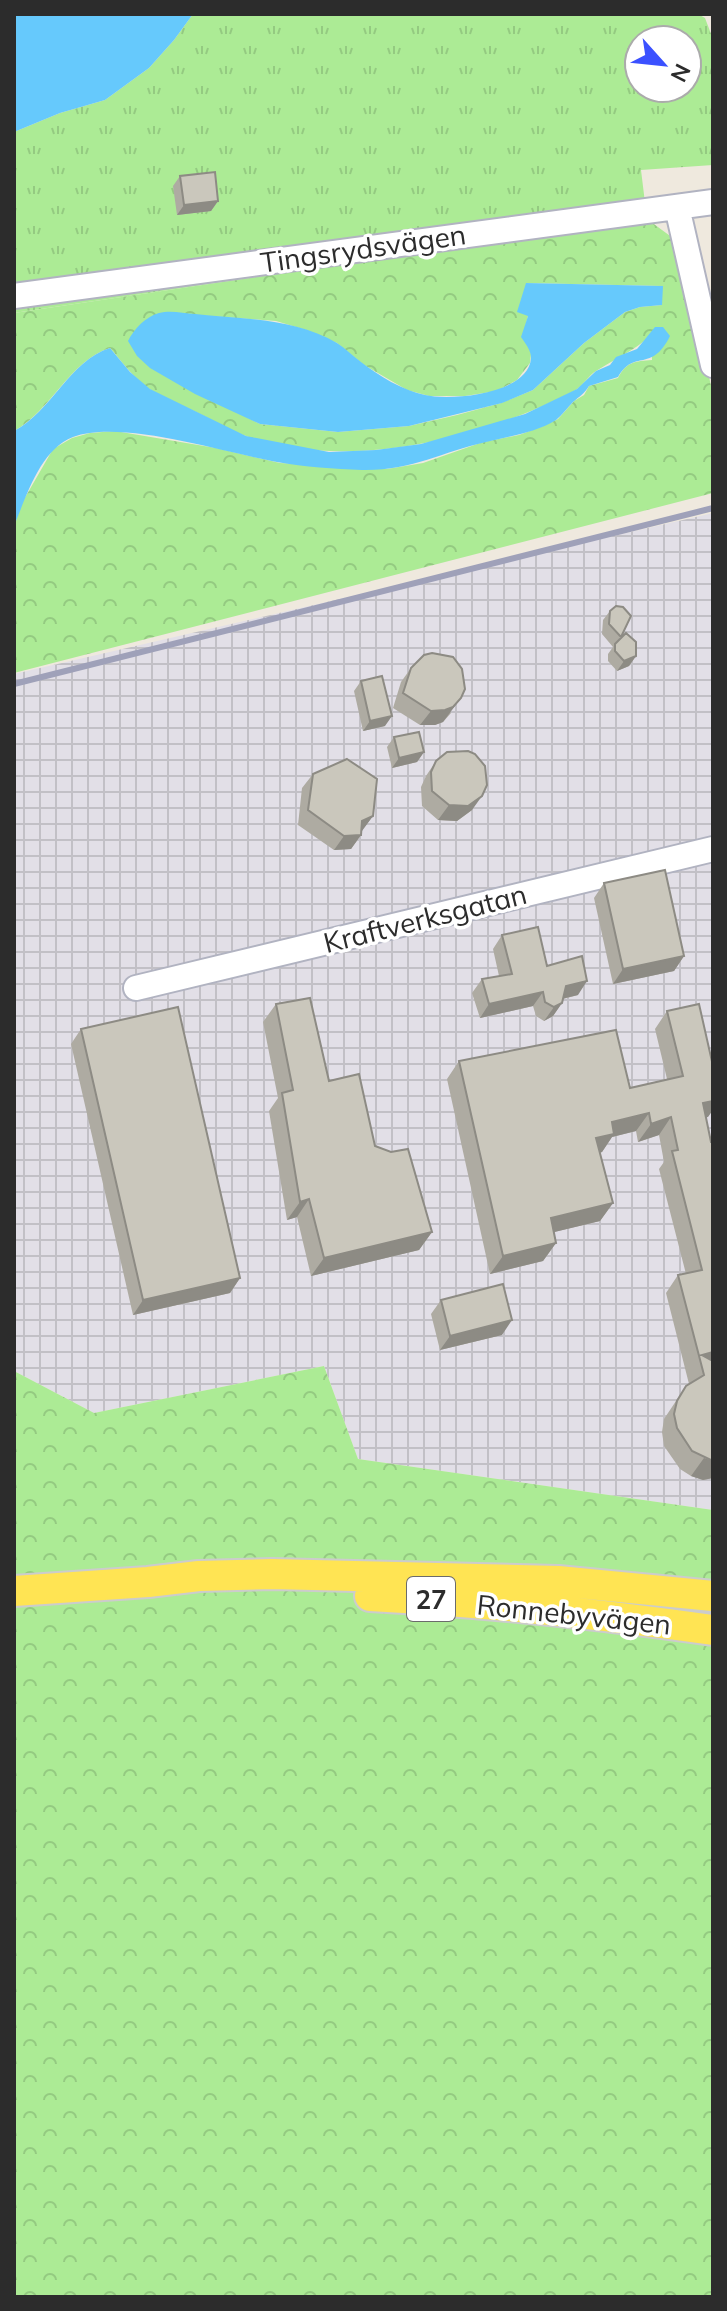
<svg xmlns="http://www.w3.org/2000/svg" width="727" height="2311" font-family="Mulish,sans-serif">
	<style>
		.industrial { fill: url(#industrial-grid) }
		.grass { fill: url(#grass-tufts); fill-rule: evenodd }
		.forest { fill: url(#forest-crowns); fill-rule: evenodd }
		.water { fill: #66c9fc }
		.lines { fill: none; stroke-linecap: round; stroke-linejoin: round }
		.minor-casing { stroke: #b1b3c1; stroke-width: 28 }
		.major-casing { stroke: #ccc; stroke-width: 34 }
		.minor { stroke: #fff; stroke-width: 24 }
		.major { stroke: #ffe453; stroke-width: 30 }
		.rail { stroke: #9fa1b9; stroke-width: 6 }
		.wall { fill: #aeaba2 }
		.shaded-wall { fill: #8d8b84 }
		.building { fill: #cac7bc; stroke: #8d8b84; stroke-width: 2 }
		.labels { text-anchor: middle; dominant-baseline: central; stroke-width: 7; stroke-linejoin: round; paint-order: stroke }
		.shield { fill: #fff; stroke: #6b6b6b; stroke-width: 2 }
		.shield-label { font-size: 26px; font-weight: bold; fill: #2c2c2c }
		.street-label { font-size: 28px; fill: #2c2c2c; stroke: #fff }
	</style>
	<defs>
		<pattern id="industrial-grid" width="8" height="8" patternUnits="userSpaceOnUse" patternTransform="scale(2)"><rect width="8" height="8" fill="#e2dfe7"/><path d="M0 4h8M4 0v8" fill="none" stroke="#c2c0c6"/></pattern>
		<pattern id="grass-tufts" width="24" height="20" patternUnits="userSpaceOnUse" patternTransform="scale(2)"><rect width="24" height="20" fill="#aceb95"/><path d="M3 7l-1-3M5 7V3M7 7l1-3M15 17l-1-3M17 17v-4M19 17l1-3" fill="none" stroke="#94ca81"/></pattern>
		<pattern id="forest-crowns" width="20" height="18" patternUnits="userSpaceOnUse" patternTransform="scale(2)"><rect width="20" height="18" fill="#aceb95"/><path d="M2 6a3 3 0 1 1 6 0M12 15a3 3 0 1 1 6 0" fill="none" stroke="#94ca81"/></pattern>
	</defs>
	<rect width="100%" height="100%" fill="#efe9de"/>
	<path class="industrial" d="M713,513v997l-355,-51 -34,-93 -230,47 -80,-42v-697z"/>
	<path class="grass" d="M193,14h505l7,4 8,21v126l-72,5 6,49 -633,94v-181l46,-19 45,-13 44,-32 25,-28zM639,40h48v48h-48z"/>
	<path class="forest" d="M647,219l30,22 36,153v99l-699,180v-147l9,-25 30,-52 19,-11 18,-5 25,-2 101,17 64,15 107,6 36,-6 60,-21 36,-7 24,-9 15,-7 16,-18 10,-6 5,-9 29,-8c8,-16 17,-17 34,-18l-1,-25c-17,16 -36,24 -55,36 -8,5 -13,15 -22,20 -91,48 -228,81 -328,45 -15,-5 -30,-14 -44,-21 -17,-9 -38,-16 -54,-27 -15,-11 -26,-26 -38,-40 -41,13 -59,63 -96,83v-118zM526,283l136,3v19l-22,2 -15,5 -41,31 -51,47 -32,13 -44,12 -48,11 -71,6 -78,-8 -31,-16 -33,-93 80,6 30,9 31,13 27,22 43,25 22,6h36l32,-5 20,-11 13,-17 1,-9 -7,-23 4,-15z
		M324,1366l34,93 355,51v787h-699v-926l80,42z"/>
	<path class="water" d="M14,14h179l-19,26 -25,28 -44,32 -45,13 -46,19z
		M526,283l137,3 -1,19 -22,2 -15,5 -41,31 -51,47 -31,13 -93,23 -71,6 -78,-8 -65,-30 -45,-26 -13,-12 -9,-15c6,-12 17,-24 31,-28 11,-3 24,0 36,1 48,5 99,4 142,29 8,5 16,13 24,19 18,14 41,28 64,33 26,6 104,-1 106,-37 0,-8 -6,-15 -10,-21l7,-21 -11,-4z
		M655,327h8l7,9c-19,38 -35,12 -52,41l-29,9c-5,8 -9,10 -16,16 -6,6 -11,13 -17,18 -21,13 -46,16 -70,22 -45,10 -74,29 -124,28 -28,-1 -57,-3 -85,-8 -52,-9 -155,-43 -204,-25 -33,13 -46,58 -59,89v-95c38,-20 55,-70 96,-83l20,24 20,17 96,47 83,16 47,-2 45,-6 104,-30 52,-25 19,-18 14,-6 6,-8 21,-8z"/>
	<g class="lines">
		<defs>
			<path id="minor" d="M677,207l36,158
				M14,296l699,-94
				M136,988l577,-139"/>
			<path id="major" d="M14,1591l134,-9 51,-6 73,-2 286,7 155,15
				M370,1596c115,6 229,18 343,34"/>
		</defs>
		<use href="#minor" class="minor-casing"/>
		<use href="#major" class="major-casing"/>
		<use href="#minor" class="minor"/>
		<use href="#major" class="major"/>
		<path class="rail" d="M14,684l699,-176"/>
	</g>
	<path class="wall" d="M180,176l38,25 -7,10 -34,4 -4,-29z
		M610,611l11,26 -3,4 18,15 -7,10 -12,5 -9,-10v-7l5,-7 -11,-13 1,-14z
		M411,668l40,45 -8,9 -8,3h-15l-27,-17 8,-26z
		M361,681l24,45 -22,5 -9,-40z
		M394,737l30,15 -7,10 -25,6 -5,-21z
		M436,761l36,49 -15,11 -19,-1 -16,-14 -1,-19 5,-11z
		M313,774l60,42 -12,15v4l-10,14 -17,1 -36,-25 4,-37z
		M604,883l80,73 -10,15 -61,13 -19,-86z
		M502,935l45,31 31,29 -15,4 -1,4 -9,13 -9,5 -8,-5 -3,-10 -53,12 -8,-25 10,-14 17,-3 -6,-27z
		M276,1004l53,77 46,65 57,86 -13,18 -108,26 -14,-59 -10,3 -18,-109 9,-13 -15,-76z
		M667,1011l41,106h-2l5,25h2v336l-10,2 -12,-4 -11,-7 -16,-23 -2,-14 2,-13 22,-33 3,-2 -23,-91 12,-18 8,-1 -27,-105 5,-7 -5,-27 -21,7 -2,-11 -24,6 -10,15 -2,1 13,50 -13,18 -46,11 2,11 -13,18 -53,13 -43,-195 12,-18 171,27 37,-9 -12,-50z
		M81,1029l159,249 -10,15 -97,22 -62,-271z
		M441,1300l61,35 -62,15 -9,-36z"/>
	<path class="shaded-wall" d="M218,201l-7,10 -34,4 7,-10z
		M636,656l-7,10 -12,5 7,-10z
		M461,698l-18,24 -8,3h-15l11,-14z
		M392,716l-7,10 -22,5 7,-10z
		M424,752l-7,10 -25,6 7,-10z
		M482,796l-10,14 -15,11 -19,-1 11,-15z
		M373,816l-11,15 -9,4h8l-10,14 -17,1 10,-14 18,-15z
		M684,956l-10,15 -61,13 10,-15z
		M587,981l-9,14 -21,5 9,-14z
		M543,992l-10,14 -53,12 9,-14z
		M562,1003l-9,13 -9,5 10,-14z
		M713,1101v9l-5,7 -18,4 13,-18z
		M649,1113l-13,18 -24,6 -10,15 -18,4 12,-18 16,-16z
		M671,1117l-12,18 -21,7 13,-18z
		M309,1199l-12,18 -10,3 13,-18z
		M613,1203l-13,18 -62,15 13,-18z
		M432,1232l-13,18 -108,26 13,-18z
		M556,1243l-13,18 -53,13 13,-18z
		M240,1278l-10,15 -97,22 10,-15z
		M512,1320l-10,15 -62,15 10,-14z
		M713,1352v15l-11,-12z
		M704,1458l9,3v17l-10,2 -12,-4z"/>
	<path class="building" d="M215,172l3,29 -34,4 -4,-29z
		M616,606l7,1 8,9 -10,21 -12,-13 1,-13z
		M626,633l10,9v14l-12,5 -9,-10v-7z
		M432,653l21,4 9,12 3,20 -4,9 -8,9 -8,3 -14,1 -28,-18 8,-25 13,-13z
		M382,676l10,40 -22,5 -9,-40z
		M419,732l5,20 -25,6 -5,-21z
		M468,751l7,3 10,12 2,19 -5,11 -14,10 -19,-1 -17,-14 -1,-19 5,-11 11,-9z
		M347,759l30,20 -4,37 -11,5 -1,14 -17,1 -36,-26 5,-36z
		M665,870l19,86 -61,13 -19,-86z
		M538,927l9,39 35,-10 5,25 -21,5 -4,17 -8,4 -9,-5 -2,-10 -54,12 -7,-25 30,-5 -10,-39z
		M310,998l19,83 30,-7 16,72 16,6 17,-3 24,83 -108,26 -15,-59 -9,3 -18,-109 11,-3 -17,-86z
		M699,1004l14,62v35l-10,2 8,39h2v210l-11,3 11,6v100l-21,-10 -15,-23 -3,-14 3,-13 9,-15 18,-11 -26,-100 24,-5 -30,-119 6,-1 -7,-33 -20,7 -2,-11 -37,9 2,12 -18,4 17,65 -62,15 5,25 -53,13 -44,-195 157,-31 14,58 53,-12 -16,-65z
		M178,1007l62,271 -97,22 -62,-271z
		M503,1284l9,36 -62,16 -9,-36z"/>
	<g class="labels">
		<rect class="shield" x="407" y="1577" width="48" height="44" rx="6"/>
		<g class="shield-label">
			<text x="431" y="1599">27</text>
		</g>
		<g class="street-label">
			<text transform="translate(363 248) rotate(-8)">Tingsrydsvägen</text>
			<text transform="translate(425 918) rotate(-14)">Kraftverksgatan</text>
			<text transform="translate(574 1614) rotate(6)">Ronnebyvägen</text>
		</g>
	</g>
	<rect width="727" height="2311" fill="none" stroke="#2c2c2c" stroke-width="32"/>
	<g transform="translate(663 64) rotate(117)"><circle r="38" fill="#ffffff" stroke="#ababab" stroke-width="2"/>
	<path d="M0-6L14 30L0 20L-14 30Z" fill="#3b51ff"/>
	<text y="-12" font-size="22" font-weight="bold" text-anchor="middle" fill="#2c2c2c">N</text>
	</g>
</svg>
